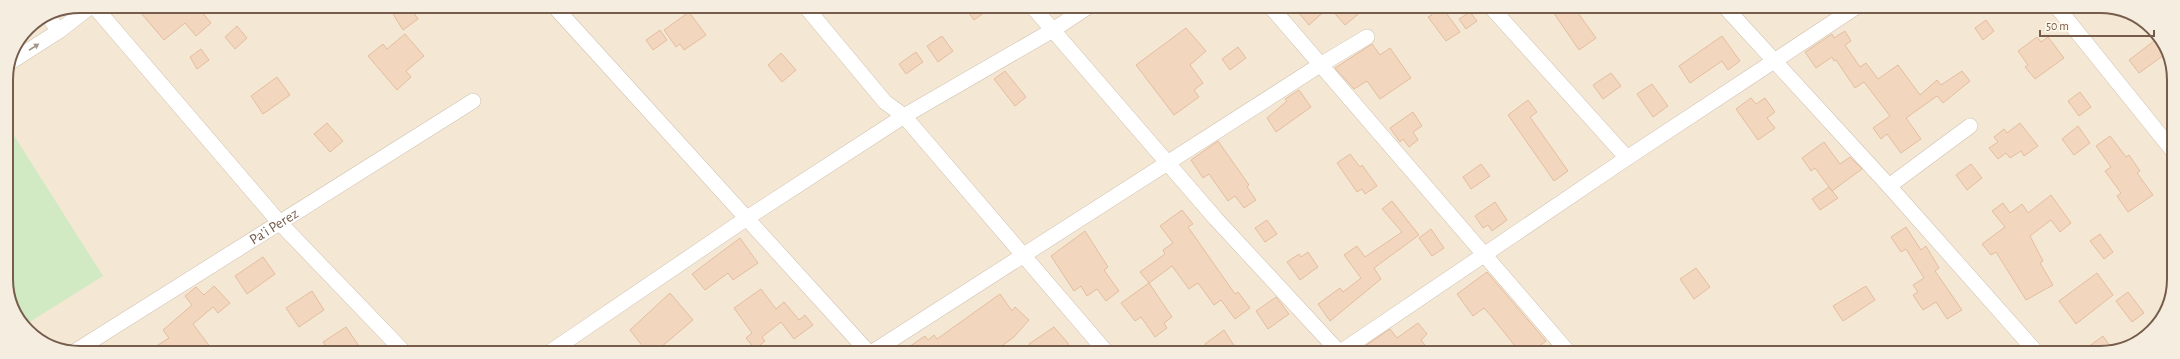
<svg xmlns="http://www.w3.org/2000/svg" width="2180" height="359" font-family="'Alegreya Sans',sans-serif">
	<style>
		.residential { fill: #f4e8d5 }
		.green { fill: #d1eac4 }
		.building { fill: #f2d6be; stroke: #e4bd9e }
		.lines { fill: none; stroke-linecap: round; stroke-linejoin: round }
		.minor-casing { stroke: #d0c0af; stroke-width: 16 }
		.minor { stroke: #fff; stroke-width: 15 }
		.oneway { fill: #a6968a }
		.labels { text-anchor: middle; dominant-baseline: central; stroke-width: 3; stroke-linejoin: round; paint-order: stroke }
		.street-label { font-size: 15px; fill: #765d4b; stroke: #fff9ed }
		.rim { fill: none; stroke: #765d4b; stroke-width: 2 }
	</style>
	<rect width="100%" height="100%" fill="#fcf5e6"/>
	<path class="residential" d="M80,6l2030,1 39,17 24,41v224l-24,46 -48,18 -2031,-1 -39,-17 -23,-37 -2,-219 6,-28 16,-24 24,-15z"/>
	<path class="green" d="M8,126l95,150 -78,49 -17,-27 -1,-171z"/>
	<path class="building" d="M135,6h35l6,7 9,-7h12l14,17 -15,13 -11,-13 -21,17z
		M388,6h37l-11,7 4,6 -15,11z
		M964,6h29l-19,14z
		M1293,6h75l-23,19 -16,-18 -20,18z
		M1426,6h15l19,26 -14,9 -18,-24 4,-2z
		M1549,6h24l23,32 -17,12z
		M689,12l17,23 -22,15 -4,-6 -4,3 -12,-17z
		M1470,12l7,9 -11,8 -7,-10z
		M1986,20l8,11 -11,9 -8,-12z
		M237,26l10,12 -12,11 -10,-12z
		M1186,28l20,23 -16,14 13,18 -9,7 5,7 -25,18 -38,-50z
		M660,30l7,10 -14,10 -7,-10z
		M1845,31l6,10 -6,4 15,22 6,-4 12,16 20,-14 22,30 17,-15 4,5 21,-14 8,10 -27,22 -6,-7 -31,22 15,21 -20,14 -14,-19 -6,5 -8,-11 17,-12 -26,-34 -9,6 -19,-28 -2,1 -2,-4 -16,11 -11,-16 27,-18 2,4z
		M405,34l19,22 -18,15 5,6 -14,13 -29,-34 15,-12 4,5z
		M942,36l11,15 -15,11 -11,-16z
		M1722,36l18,25 -12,9 -6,-9 -32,22 -11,-17z
		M2037,37l4,5 7,-5 16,21 -29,21 -10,-12 3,-2 -10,-14z
		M2154,41l10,14 -25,18 -10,-13z
		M1372,44l8,11 10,-7 21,30 -31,21 -13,-18 -13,8 -19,-21z
		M1238,47l8,11 -16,12 -8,-11z
		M201,49l8,11 -12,9 -7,-12z
		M916,52l7,10 -17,12 -7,-10z
		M781,53l15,17 -14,12 -14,-17z
		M1005,71l21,26 -11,9 -21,-27z
		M1611,73l10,13 -18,13 -10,-14z
		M277,77l13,18 -27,19 -12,-18z
		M1652,84l16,22 -15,11 -16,-23z
		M1299,90l12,17 -35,25 -9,-14 20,-17 -2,-2z
		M2080,92l11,15 -12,9 -11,-15z
		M1751,98l5,6 9,-6 10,14 -8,6 8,10 -17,12 -22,-31z
		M1528,100l9,12 -7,5 38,54 -14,10 -46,-66z
		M1413,112l9,14 -9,6 5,8 -9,7 -6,-8 -3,3 -10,-14z
		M327,123l16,18 -13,11 -16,-18z
		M2020,123l18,23 -14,10 -3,-5 -11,7 -4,-5 -8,6 -9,-11 9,-6 -4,-5 10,-8 3,4z
		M2078,126l12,17 -16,12 -12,-16z
		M2110,136l16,21 3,-2 11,16 -3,2 16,22 -25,17 -11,-16 4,-3 -16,-22 6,-4 -15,-21z
		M1218,141l31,44 -2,2 9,13 -12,8 -9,-12 -7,5 -19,-27 -6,4 -12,-18z
		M1824,142l16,22 10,-7 12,12 -30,22 -17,-23 -4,3 -9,-13z
		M1350,154l10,13 2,-2 15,21 -12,8 -3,-5 -5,3 -20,-29z
		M1481,164l9,12 -19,13 -8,-12z
		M1971,164l11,14 -15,12 -11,-15z
		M1829,187l9,11 -18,12 -8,-11z
		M2051,195l20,28 -11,9 -9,-12 -21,16 13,25 -3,2 13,22 -27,15 -30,-48 -5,3 -9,-11 23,-17 -13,-16 11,-8 7,10 12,-9 6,9z
		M1392,201l27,34 -45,33 7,11 -51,42 -12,-17 22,-16 3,4 18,-14 -17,-23 13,-9 8,11 37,-25 -20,-23z
		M1495,202l12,18 -15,11 -4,-6 -5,3 -8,-12z
		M1182,210l11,14 -5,3 47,67 3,-2 12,16 -15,11 -14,-19 -7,5 -16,-22 -9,6 -17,-23 -23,17 -9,-11 25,-18 -2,-4 10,-7 -13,-17z
		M1267,220l10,14 -12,8 -10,-14z
		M1906,227l15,23 5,-4 13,22 -4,3 27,39 -15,9 -11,-17 -13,8 -10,-15 5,-3 -5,-7 11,-7 -18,-29 -5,3 -10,-15z
		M1431,229l13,19 -12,8 -13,-18z
		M1085,231l23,36 -4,3 15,21 -13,10 -9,-12 -10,7 -6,-10 -7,5 -23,-35z
		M2100,234l13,18 -9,7 -14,-18z
		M740,238l18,25 -25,17 -5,-7 -23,17 -13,-16z
		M1308,252l10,15 -18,13 -13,-18 12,-8 2,3z
		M263,257l12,17 -28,20 -12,-18z
		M1696,268l14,19 -16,12 -14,-20z
		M1487,272l59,69 -8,6 4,6h-34l7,-7 -23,-29 -8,-9 -11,8 -16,-22z
		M2097,273l16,22 -37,29 -17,-23z
		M1149,283l23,34 -8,6 3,5 -12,9 -14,-20 -6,4 -14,-18z
		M214,286l16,17 -12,10 -5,-6 -20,17 21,28h-67l22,-14 -6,-8 29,-25 -7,-9 11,-9 8,8z
		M1866,286l9,14 -32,21 -10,-15z
		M761,289l15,20 8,-7 15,18 6,-5 8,10 -19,14 -13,-17 -19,15 3,4 -10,8 -9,-11 6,-5 -18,-25z
		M312,291l12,19 -25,17 -13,-19z
		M2128,292l16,21 -12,9 -16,-21z
		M670,293l23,27 -39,33h-6l-18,-23z
		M1000,294l12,17 3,-4 14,13 -15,17 -22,16h-92l25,-17 3,4 6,-5 3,4z
		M1276,297l13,17 -21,15 -12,-18z
		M1418,323l9,11 -6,6 6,8 -7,5h-50l-5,-7 25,-17 7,9z
		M346,327l17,25h-33l-7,-10z
		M1054,327l13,15 7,11h-40l-5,-9z
		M1224,330l11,17 -9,6h-15l-6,-9z
		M2103,336l9,13 -11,4h-21z"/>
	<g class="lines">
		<defs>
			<g id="minor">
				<path d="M94,6l185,216 125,130"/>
				<path d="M554,6l315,347"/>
				<path d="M805,6l80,96 19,14 149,-86 36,-24"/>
				<path d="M1032,6l184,213 124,134"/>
				<path d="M1270,6l299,347"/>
				<path d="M1490,6l137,152"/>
				<path d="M1725,7l164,179 148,167"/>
				<path d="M2057,7l116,144"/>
				<path d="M47,15l12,16"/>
				<path d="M9,63l50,-32 32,-25"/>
				<path d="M1889,186l81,-60"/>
				<path id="s1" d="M74,352l399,-251"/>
				<path d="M550,352l197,-134 157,-102 203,237"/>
				<path d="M871,353l449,-288 47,-28"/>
				<path d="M1339,353l288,-195 229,-151"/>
			</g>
		</defs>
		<use href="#minor" class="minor-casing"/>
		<use href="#minor" class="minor"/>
	</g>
	<defs><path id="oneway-solid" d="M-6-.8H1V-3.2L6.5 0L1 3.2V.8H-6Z"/></defs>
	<use class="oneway" href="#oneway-solid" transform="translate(34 47) rotate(-33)"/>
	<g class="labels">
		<g class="street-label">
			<text stroke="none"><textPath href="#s1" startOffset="236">Pa'i Perez</textPath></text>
		</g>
	</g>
	<path d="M0 0H2180V359H0ZM80 13H2100A67 67 0 0 1 2167 80V279A67 67 0 0 1 2100 346H80A67 67 0 0 1 13 279V80A67 67 0 0 1 80 13Z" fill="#f4ede0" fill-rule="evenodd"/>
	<path class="rim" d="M80 13H2100A67 67 0 0 1 2167 80V279A67 67 0 0 1 2100 346H80A67 67 0 0 1 13 279V80A67 67 0 0 1 80 13Z"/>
	<path d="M2040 30v6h114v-6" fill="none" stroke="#765d4b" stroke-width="2"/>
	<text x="2046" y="30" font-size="12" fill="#765d4b" stroke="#fff9ed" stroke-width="3" paint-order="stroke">50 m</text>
</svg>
